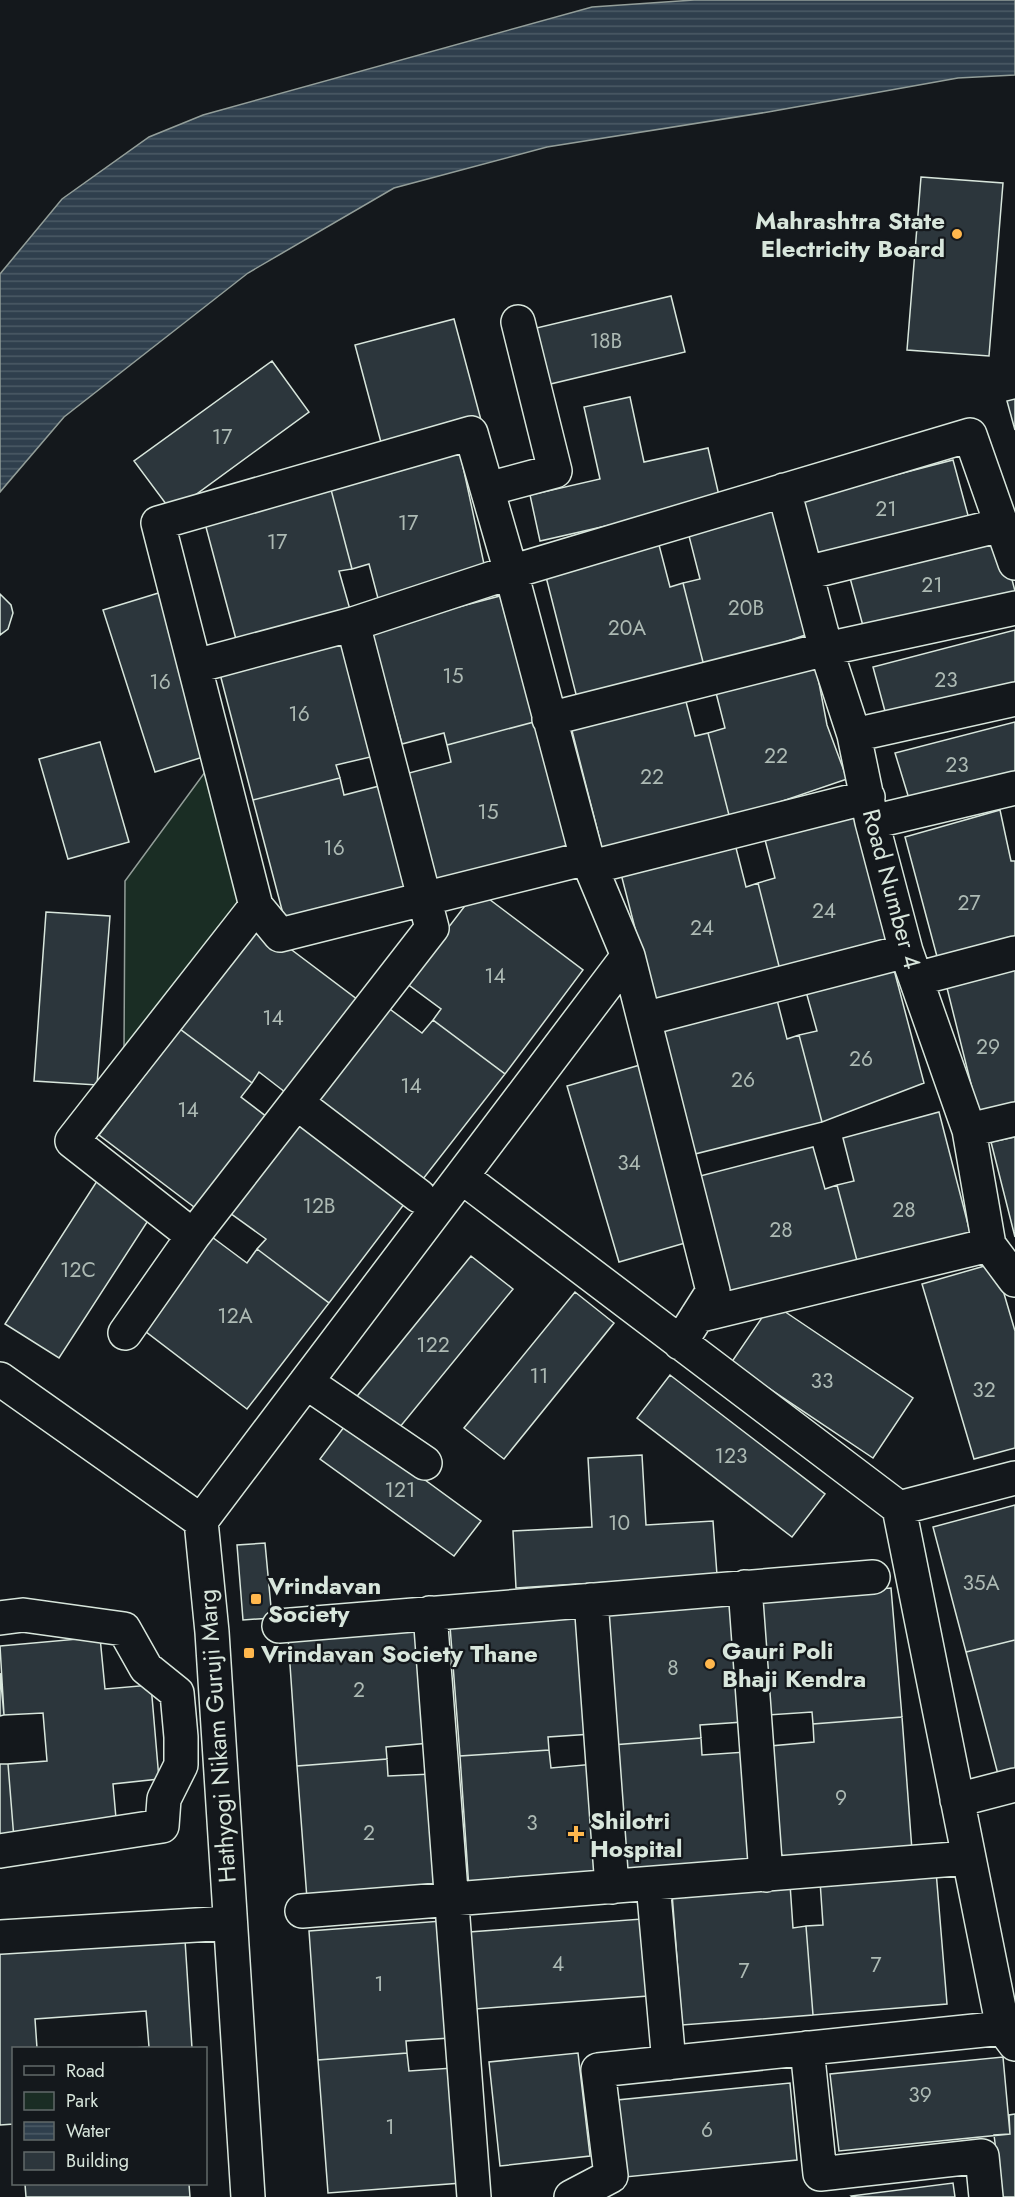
<svg xmlns="http://www.w3.org/2000/svg" width="1015" height="2197" font-family="Jost,sans-serif">
	<style>
		.park { fill: #1a2d24; stroke: #939e99; stroke-width: 1.5 }
		.water { fill: url(#water-rules); stroke: #939e99; stroke-width: 1.5 }
		.building { fill: #2c363c; stroke: #d8e6dc; stroke-width: 1.5 }
		.lines { fill: none; stroke-linecap: round; stroke-linejoin: round }
		.street-casing { stroke: #d8e6dc; stroke-width: 36 }
		.street { stroke: #14181c; stroke-width: 33 }
		.poi-dot { fill: #ffb74d; stroke: #14181c; stroke-width: 2 }
		.labels { text-anchor: middle; dominant-baseline: central; stroke-width: 4.5; stroke-linejoin: round; paint-order: stroke }
		.number-label { font-size: 21px; fill: #adbab4 }
		.poi-label { font-size: 24px; font-weight: bold; fill: #d8e6dc; stroke: #14181c; text-anchor: start }
		.street-label { font-size: 24px; fill: #d8e6dc; stroke: #14181c }
	</style>
	<defs>
		<pattern id="water-rules" width="6" height="5" patternUnits="userSpaceOnUse" patternTransform="scale(1.5)"><rect width="6" height="5" fill="#2f3f4d"/><path d="M0 2.5h6" fill="none" stroke="#4c5b66"/></pattern>
	</defs>
	<rect width="100%" height="100%" fill="#14181c"/>
	<path class="park" d="M208,768l33,134 -117,150 1,-171z"/>
	<path class="water" d="M694,0h321v75l-57,3 -190,34 -221,35 -153,41 -146,85 -184,144 -64,75v-218l62,-75 87,-62 54,-22 389,-108z"/>
	<path class="building" d="M921,177l82,6 -14,173 -82,-6z
		M671,296l14,56 -143,34 -14,-56z
		M454,319l27,101 -99,26 -27,-101z
		M272,361l37,51 -137,100 -38,-51z
		M630,397l14,65 64,-14 12,52 -180,41 -10,-46 70,-16 -16,-72z
		M1015,399v31l-8,-29z
		M459,448l25,116 -104,42 -11,-42 -17,5 -23,-87z
		M953,460l16,59 -151,40 -16,-60z
		M329,482l23,87 -13,2 12,42 -114,30 -34,-127z
		M772,509l39,124 -106,37 -22,-87 17,-4 -11,-43z
		M1001,538l14,53v7l-149,39 -16,-59z
		M659,545l11,42 13,-4 22,87 -127,32 -33,-129z
		M165,591l51,162 -61,19 -52,-162z
		M0,594l11,11 2,8 -5,16 -8,6z
		M500,596l34,126 -87,23 -3,-12 -42,11 -31,-114z
		M1015,630v63l-126,33 -16,-59z
		M349,642l30,113 -43,10 4,13 -87,22 -33,-126z
		M816,667l11,58 20,54 -117,40 -22,-86 17,-5 -11,-43z
		M684,694l11,42 13,-3 22,86 -127,33 -33,-129z
		M534,722l34,129 -130,34 -29,-112 42,-11 -4,-17z
		M1015,722v55l-105,25 -15,-49z
		M100,742l29,100 -61,17 -29,-100z
		M340,778l4,17 43,-11 29,112 -129,33 -34,-129z
		M1000,810l11,51h4v84l-76,19 -34,-127z
		M861,814l28,124 -109,32 -22,-87 17,-5 -11,-42z
		M735,844l11,43 12,-4 22,87 -126,32 -33,-128z
		M477,890l106,80 -78,104 -72,-54 8,-11 -35,-26z
		M46,912l64,4 -13,169 -63,-4z
		M260,926l106,80 -72,93 -35,-27 -7,11 -72,-54z
		M893,966l31,117 -102,39 -23,-87 18,-4 -12,-43z
		M1015,970v137l-36,9 -32,-128z
		M776,996l11,43 12,-4 23,87 -127,32 -33,-128z
		M387,1007l35,26 11,-13 72,54 -82,105 -106,-80z
		M180,1029l72,54 -11,14 35,27 -70,92 -107,-81z
		M640,1065l52,176 -73,21 -52,-176z
		M939,1112l32,124 -111,36 -23,-87 17,-4 -11,-43z
		M302,1119l106,80 -79,104 -72,-54 9,-10 -36,-26z
		M1015,1137v100l-24,-95z
		M813,1147l12,42 12,-4 23,87 -127,32 -33,-128z
		M97,1181l54,35 -92,142 -54,-34z
		M212,1237l35,26 10,-14 72,54 -82,106 -106,-81z
		M471,1256l42,33 -118,144 -41,-33z
		M995,1263l20,68v117l-41,11 -52,-175z
		M575,1292l39,31 -110,136 -40,-31z
		M772,1303l141,95 -40,60 -142,-95z
		M670,1375l155,119 -33,43 -155,-119z
		M347,1423l134,98 -27,35 -134,-97z
		M642,1455l4,70 67,-4 4,54 -201,13 -3,-57 79,-4 -4,-69z
		M1015,1505v135l-49,12 -33,-125z
		M265,1543l7,75 -29,2 -6,-75z
		M891,1588l11,129 -89,7 -1,-12 -44,3 -9,-117z
		M735,1605l8,117 -43,3 1,13 -89,7 -10,-130z
		M583,1617l9,117 -44,3 1,13 -89,6 -10,-130z
		M421,1626l9,117 -44,4 1,12 -90,7 -9,-130z
		M100,1637l5,52 46,-4 8,94 -46,5 4,46 -103,9 -6,-75 39,-3 -4,-48 -39,2 -4,-69z
		M1015,1640v138l-15,4 -34,-130z
		M0,1673l4,42 -4,1z
		M902,1717l10,133 -134,10 -8,-114 44,-4 -1,-18z
		M701,1738l1,17 44,-3 9,115 -133,11 -10,-133z
		M549,1750l2,18 44,-4 9,115 -135,10 -9,-133z
		M387,1759l1,17 44,-2 9,115 -134,10 -10,-133z
		M0,1764h8l6,75 -14,1z
		M936,1871l11,133 -134,11 -7,-89 17,-1 -3,-44z
		M790,1884l3,44 13,-2 7,89 -131,10 -10,-132z
		M642,1919l6,77 -173,13 -6,-77z
		M442,1921l8,117 -44,3 1,12 -89,7 -9,-129z
		M185,1940l7,108h-59l16,-1 -3,-36 -111,8 2,29h-23v76l-14,1v-173z
		M407,2053l2,18 44,-3 9,115 -134,10 -10,-133z
		M578,2053l12,103 -90,10 -11,-104z
		M1003,2057l7,77 -171,17 -9,-77z
		M790,2083l7,77 -172,17 -8,-77z
		M1015,2114v83h-13l-8,-62 16,-1 -1,-19z
		M953,2183l2,14h-103l-1,-1z
		M25,2184h164l1,13h-164z"/>
	<g class="lines">
		<defs>
			<path id="street" d="M488,489l67,-18 -37,-149
				M784,490l42,159 28,86 18,87 34,129 63,179 20,115 26,35
				M806,573l195,-48
				M196,666l157,-42 158,-52 459,-137 45,128
				M549,719l277,-70 189,-41
				M854,735l161,-36
				M872,822l143,-34
				M592,867l276,-70
				M256,906l24,29 307,-77
				M628,956l85,335 -33,52
				M916,979l99,-26
				M644,1019l262,-68
				M297,1103l122,93
				M969,1130l46,-11
				M462,1177l437,331 104,520 12,16
				M193,1236l-121,-95 184,-235 -98,-383 313,-90 40,139 76,286 41,98 -427,565
				M697,1316l292,-71
				M125,1333l68,-97 239,-308 -79,-304
				M0,1379l201,142 11,111 36,565
				M306,1382l119,81
				M899,1508l116,-30
				M745,1587l21,288
				M591,1600l21,287
				M430,1613l44,584
				M0,1618l23,-3 101,14 22,39 31,25 4,44v28l-17,34 -2,27 -162,25
				M279,1626l594,-49
				M957,1800l58,-15
				M653,1884l16,179
				M302,1911l666,-53
				M0,1937l229,-14
				M807,2048l13,126 162,-18 4,41
				M571,2197l40,-21 -13,-106 405,-42"/>
		</defs>
		<use href="#street" class="street-casing"/>
		<use href="#street" class="street"/>
	</g>
	<g class="poi-dot">
		<circle cx="957" cy="234" r="6"/>
		<rect x="250" y="1593" width="12" height="12" rx="3"/>
		<rect x="243" y="1647" width="12" height="12" rx="3"/>
		<circle cx="710" cy="1664" r="6"/>
		<path d="M573 1825h6v6h6v6h-6v6h-6v-6h-6v-6h6z"/>
	</g>
	<g class="labels">
		<g class="number-label">
			<text x="606" y="341">18B</text>
			<text x="222" y="437">17</text>
			<text x="886" y="509">21</text>
			<text x="408" y="523">17</text>
			<text x="277" y="542">17</text>
			<text x="932" y="585">21</text>
			<text x="746" y="608">20B</text>
			<text x="627" y="628">20A</text>
			<text x="453" y="676">15</text>
			<text x="946" y="680">23</text>
			<text x="160" y="682">16</text>
			<text x="299" y="714">16</text>
			<text x="776" y="756">22</text>
			<text x="957" y="765">23</text>
			<text x="652" y="777">22</text>
			<text x="488" y="812">15</text>
			<text x="334" y="848">16</text>
			<text x="969" y="903">27</text>
			<text x="824" y="911">24</text>
			<text x="702" y="928">24</text>
			<text x="495" y="976">14</text>
			<text x="273" y="1018">14</text>
			<text x="988" y="1047">29</text>
			<text x="861" y="1059">26</text>
			<text x="743" y="1080">26</text>
			<text x="411" y="1086">14</text>
			<text x="188" y="1110">14</text>
			<text x="629" y="1163">34</text>
			<text x="319" y="1206">12B</text>
			<text x="904" y="1210">28</text>
			<text x="781" y="1230">28</text>
			<text x="78" y="1270">12C</text>
			<text x="235" y="1316">12A</text>
			<text x="433" y="1345">122</text>
			<text x="539" y="1376">11</text>
			<text x="822" y="1381">33</text>
			<text x="984" y="1390">32</text>
			<text x="731" y="1456">123</text>
			<text x="400" y="1490">121</text>
			<text x="619" y="1523">10</text>
			<text x="981" y="1583">35A</text>
			<text x="673" y="1668">8</text>
			<text x="359" y="1690">2</text>
			<text x="841" y="1798">9</text>
			<text x="532" y="1823">3</text>
			<text x="369" y="1833">2</text>
			<text x="558" y="1964">4</text>
			<text x="876" y="1965">7</text>
			<text x="744" y="1971">7</text>
			<text x="379" y="1984">1</text>
			<text x="920" y="2095">39</text>
			<text x="390" y="2127">1</text>
			<text x="707" y="2130">6</text>
		</g>
		<g class="poi-label">
			<text x="945" y="220" text-anchor="end">Mahrashtra State<tspan x="945" dy="28">Electricity Board</tspan></text>
			<text x="268" y="1585">Vrindavan<tspan x="268" dy="28">Society</tspan></text>
			<text x="722" y="1650">Gauri Poli<tspan x="722" dy="28">Bhaji Kendra</tspan></text>
			<text x="261" y="1653">Vrindavan Society Thane</text>
			<text x="590" y="1820">Shilotri<tspan x="590" dy="28">Hospital</tspan></text>
		</g>
		<g class="street-label">
			<text transform="translate(892 889) rotate(75)">Road Number 4</text>
			<text transform="translate(217 1736) rotate(-94)">Hathyogi Nikam Guruji Marg</text>
		</g>
	</g>
	<rect x="12" y="2047" width="195" height="138" fill="#14181c" stroke="#626a69" stroke-width="1.5"/>
	<rect x="24" y="2066" width="30" height="9" fill="#14181c" stroke="#626a69" stroke-width="1.5"/>
	<text x="66" y="2077" font-size="18" fill="#d8e6dc">Road</text>
	<rect x="24" y="2092" width="30" height="18" fill="#1a2d24" stroke="#626a69" stroke-width="1.5"/>
	<text x="66" y="2107" font-size="18" fill="#d8e6dc">Park</text>
	<rect x="24" y="2122" width="30" height="18" fill="url(#water-rules)" stroke="#626a69" stroke-width="1.5"/>
	<text x="66" y="2137" font-size="18" fill="#d8e6dc">Water</text>
	<rect x="24" y="2152" width="30" height="18" fill="#2c363c" stroke="#626a69" stroke-width="1.5"/>
	<text x="66" y="2167" font-size="18" fill="#d8e6dc">Building</text>
</svg>
